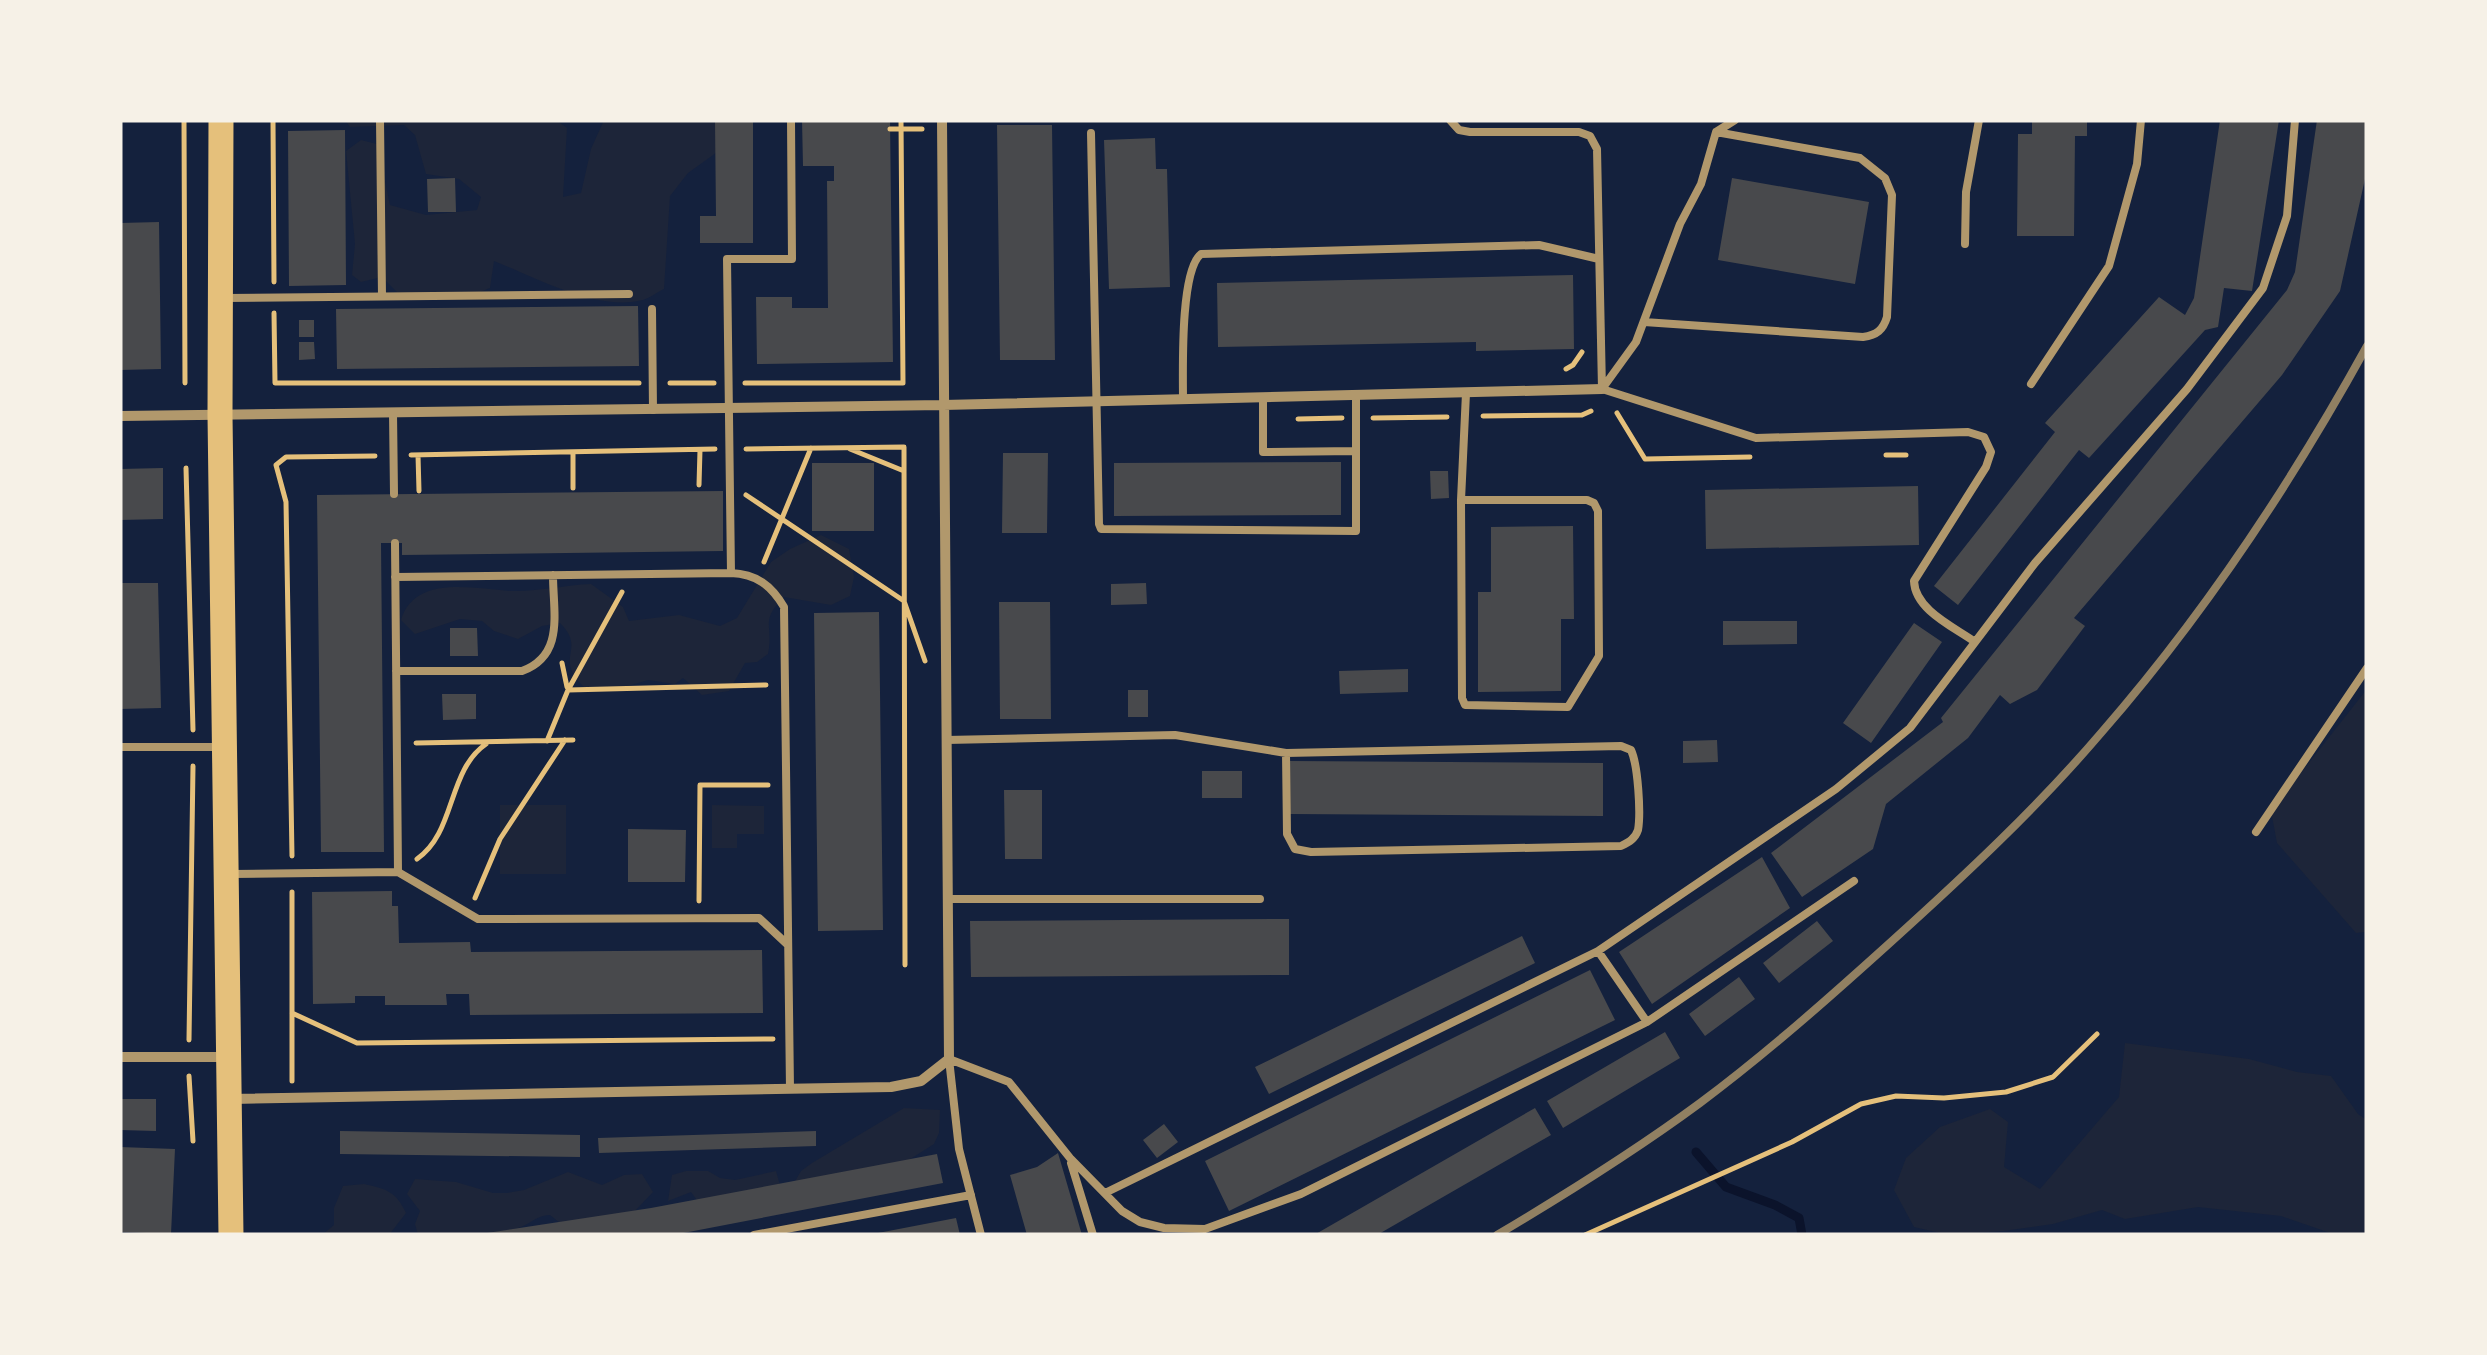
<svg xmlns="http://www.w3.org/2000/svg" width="2487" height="1355" font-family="'Open Sans',sans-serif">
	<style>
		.green { fill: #1d2539 }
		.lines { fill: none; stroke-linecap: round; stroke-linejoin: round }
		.stream { stroke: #0b132b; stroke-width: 9 }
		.building { fill: #48494c }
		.path { stroke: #e5c07b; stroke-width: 5 }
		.service { stroke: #b1986c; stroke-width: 8 }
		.minor { stroke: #b1986c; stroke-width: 10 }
		.primary { stroke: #e5c07b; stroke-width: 25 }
		.rail { stroke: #918062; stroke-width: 8 }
	</style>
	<rect width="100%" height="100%" fill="#14213d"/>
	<path class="green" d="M345,120h211l11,8 -4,69 18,-4 10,-44 13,-29h142l-12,20 -46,33 -18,23 -6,93c-7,3 -14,9 -21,11 -46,12 -108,-23 -149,-39l-4,27 -27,11 -66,-7 -15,-15 -21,5 -9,-7 3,-31 -9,-93 15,-11 16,4 13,61 36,10 51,-5 4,-13 -22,-18 -33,-5 -11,-39 -11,-10 -54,2z
		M821,535l28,14 5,28 -4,19 -19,9 -47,-8c-25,25 -10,28 -16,57l-11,8 -12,1 -16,28 -27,4 -19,-17 -8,6 -27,-4 -33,10 -29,-1c-35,-32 2,-38 -26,-66l-18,3 -24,13 -24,-8 -12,-10 -22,-2 -45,15 -14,-14c14,-46 73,-31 110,-29 26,1 53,-6 80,-7l32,23 6,14 50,-6 41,11 17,-8 34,-56 19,-13z
		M2367,689v236l-2,7 -9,1 -79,-90 -6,-32z
		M500,805h66v69h-66z
		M712,805l52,1v28h-27v14h-25z
		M2125,1043l124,16 48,13 34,4 27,38 9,6v115h-31l-55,-19 -83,-9 -73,12 -23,-9 -49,14 -50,7 -54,4 -35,-8 -20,-37 12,-32 34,-31 50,-18 18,13 -4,45 36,22 79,-92z
		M904,1108l36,2 -1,23 -5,11 -30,19 -110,20 7,-12 11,-8z
		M686,1171h22l12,7 15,2 41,-9 4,14 -81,18 -8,-11 -23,9 4,-26z
		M568,1172l34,13 22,-10 18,-1 11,18 -19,20 -64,19 -20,-16c-14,1 -17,7 -29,12 -20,8 -80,8 -103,8l-3,-11 5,-13 -13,-17 8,-15 41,3 37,11h14l17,-3z
		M364,1184c22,5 32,7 42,29l-17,22h-67l12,-10v-17l9,-22z"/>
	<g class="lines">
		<path class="stream" d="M1696,1152l30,35 49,18 24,13 3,17"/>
	</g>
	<path class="building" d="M715,120h38v123h-53v-27h16z
		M802,120h88l3,242 -136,2 -1,-67h36v11h36l-1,-127h7v-15h-31z
		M2032,120h55v16h-12l-1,100h-57l1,-102h14z
		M2220,120h59l-27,171 -28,-3 -6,39 -13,3 -116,128 -10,-8 -121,155 -24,-19 121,-154 -10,-9 114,-126 26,18 9,-17z
		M2317,120h50v50l-27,121 -58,84 -208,243 11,8 -48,64 -27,14 -10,-9 -32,43 -82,66 -13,45 -71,48 -31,-44 172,-131 -2,-4 346,-428 8,-18z
		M997,125h55l3,235h-55z
		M345,130l1,155 -57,1 -1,-155z
		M1155,138l1,31h11l3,118 -61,2 -5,-149z
		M455,178l1,34h-28l-1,-33z
		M1732,178l137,24 -14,82 -137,-24z
		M159,222l2,147 -41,1v-147z
		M1573,275l1,74 -98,2v-9l-258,5 -1,-64z
		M638,306l1,60 -302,3 -1,-60z
		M299,320h15v17h-15z
		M299,342h15l1,17 -16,1z
		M1003,453h45l-1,80h-45z
		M1341,462v53l-227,1v-53z
		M812,463h62v68h-62z
		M163,468v51l-43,1v-51z
		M1430,471h18l1,27 -18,1z
		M1918,486l1,59 -213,4 -1,-59z
		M723,491v60l-321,4v-12h-21l3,309h-63l-4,-357z
		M1573,526l1,93h-13v72l-83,1v-100h13v-65z
		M120,583h38l3,125 -41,1z
		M1146,583l1,21 -36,1v-21z
		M999,602h51l1,117h-51z
		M879,612l4,318 -65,1 -4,-318z
		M1723,621h74v23l-74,1z
		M1914,623l28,19 -71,101 -28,-20z
		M450,628h27l1,28h-28z
		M1408,669v23l-68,2 -1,-23z
		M1128,690h20v27h-20z
		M442,694h34v25l-33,1z
		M1717,740l1,22 -35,1v-22z
		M1290,761l313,2v53l-313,-2z
		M1202,771h40v27h-40z
		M1004,790h38v69h-37z
		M628,829l58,1 -1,52h-57z
		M1762,857l28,51 -138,96 -33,-52z
		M392,891v15h6l1,37 71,-1 1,10 291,-2 1,63 -293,2 -1,-21h-23l1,11h-62v-9h-30v7l-42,1 -1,-112z
		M1289,919v56l-318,2 -1,-56z
		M1817,921l16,20 -54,42 -16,-20z
		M1522,936l13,27 -266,131 -14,-27z
		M1590,970l25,50 -386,191 -24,-50z
		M1739,977l16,22 -50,37 -16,-22z
		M1665,1032l15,26 -117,70 -16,-27z
		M120,1099h36v32l-36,-1z
		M1535,1108l16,27 -174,100h-63z
		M1164,1124l14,18 -21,16 -14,-18z
		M340,1131l240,4v22l-240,-3z
		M816,1131v15l-217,7 -1,-15z
		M120,1147l55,2 -4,85 -51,-2z
		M1058,1153l24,82h-55l-17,-60 27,-8z
		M937,1154l6,29 -270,52h-199l177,-27z
		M956,1218l4,17h-82v-2z"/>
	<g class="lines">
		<path class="path" d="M184,120l1,263
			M273,120l1,162
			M890,129h32
			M274,313l1,70h364
			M1566,369l7,-4 9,-13
			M670,383h44
			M745,383h158l-2,-263
			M1617,413l28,46 105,-2
			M1483,416l99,-1 9,-4
			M1373,418l74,-1
			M1298,419l44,-1
			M746,449l158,-2 1,518
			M850,449l54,22
			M411,455l304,-6
			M418,455l1,36
			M1886,455h20
			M186,468l7,262
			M699,485l1,-35
			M573,488v-35
			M746,495l158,106 21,60
			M764,562l47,-114
			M562,663l5,24
			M568,690l54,-98
			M547,741l21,-51 198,-5
			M416,743l157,-3
			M292,856l-6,-354 -10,-37 10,-8 89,-1
			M417,859c39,-27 30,-88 69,-115
			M475,898l25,-59 65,-99
			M699,901l1,-116h68
			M292,1013l65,30 416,-4
			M189,1040l4,-274
			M189,1076l4,65
			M292,1081v-189
			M1585,1235l207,-93 69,-38 35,-8 48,2 62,-6 47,-15 44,-43"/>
		<path class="service" d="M380,120l2,176
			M1450,120l9,10 11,2h109l11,4 7,13 5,240
			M1091,133l8,391 2,5 255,2v-135
			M1965,244l1,-52 13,-72
			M225,298l404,-4
			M652,309l1,101
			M1644,322l219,15c14,-2 20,-7 24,-20l5,-122 -7,-17 -25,-20 -144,-26
			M2031,384l78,-118 28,-102 4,-44
			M1602,389l154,49 212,-6 16,5 7,15 -5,15 -72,114c1,29 40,46 61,61
			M1602,389l34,-47 44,-118 21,-40 15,-52 19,-12
			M1263,398v54l93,-1
			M1183,400c0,-30 -3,-129 18,-146l338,-9 60,14
			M393,413l1,81
			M1461,500l1,198 3,7 103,2 31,-51 -1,-145 -4,-8 -7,-3h-126l5,-107
			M395,543l3,329
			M731,573l-4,-314h65l-1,-139
			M395,577l336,-4c25,1 40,12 53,34l6,482
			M396,671h126c43,-16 31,-58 31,-96
			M946,740l229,-5 111,18 335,-7 10,4c7,15 10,63 7,80 -3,9 -9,12 -17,16l-310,6 -16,-3 -8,-15 -1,-81
			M120,747h101
			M2256,832l111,-164
			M232,874l166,-2 80,47 281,-1 29,27
			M948,899h312
			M1598,951l49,71
			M1071,1163l22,72
			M1105,1193l493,-242 238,-162 74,-61 125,-165 152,-174 76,-101 24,-72 8,-96
			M754,1235l217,-40
			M981,1235l-22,-86 -10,-90 60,23 61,76 52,53 18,11 24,6 41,1 96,-35 346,-172 207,-141"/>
		<path class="minor" d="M120,416l823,-11 659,-16
			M120,1057h109
			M232,1099l659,-12 30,-6 28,-22 -7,-939"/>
		<path class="primary" d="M221,120l-1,295 11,820"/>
		<path class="rail" d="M1497,1235c69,-41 138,-84 203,-132 67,-50 130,-106 192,-162 73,-66 145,-133 209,-208 103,-118 191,-251 266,-387"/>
	</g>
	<rect width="2487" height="1355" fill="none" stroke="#f6f1e7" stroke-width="245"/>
</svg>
